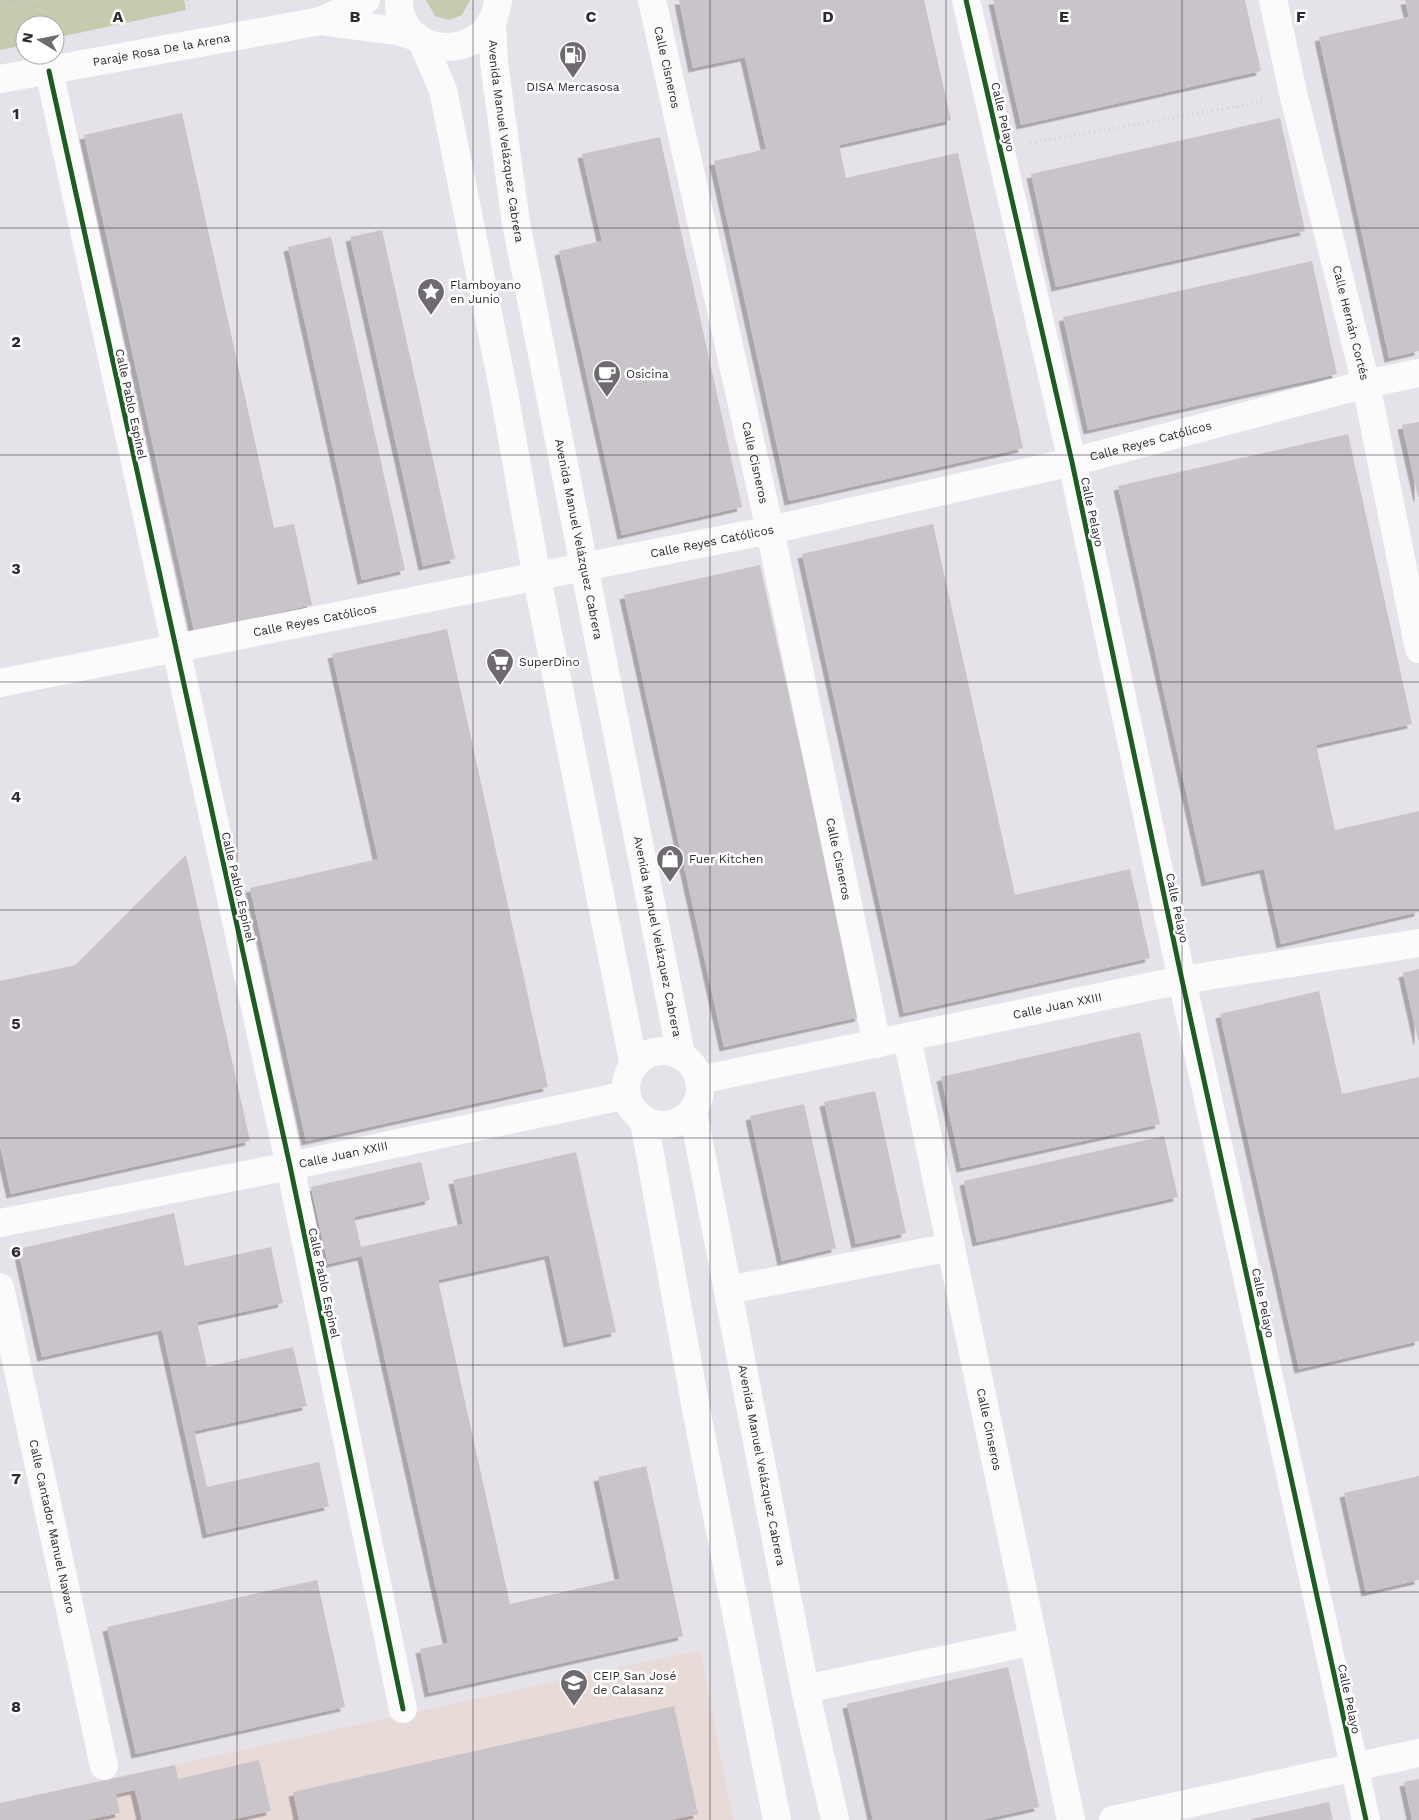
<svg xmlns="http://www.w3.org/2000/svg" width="1419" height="1820" font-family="'Work Sans',sans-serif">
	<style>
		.education { fill: #e8dad6 }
		.green { fill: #c6cbb0 }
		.building { fill: #c8c4ca; filter: url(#shadow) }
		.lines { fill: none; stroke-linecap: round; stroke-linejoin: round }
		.path { stroke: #d1cfd2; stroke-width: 3; stroke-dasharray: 1 4; stroke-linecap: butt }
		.street { stroke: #fbfbfc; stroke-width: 28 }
		.primary { stroke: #fbfbfc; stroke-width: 28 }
		.cycleway-casing { stroke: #fff; stroke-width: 8 }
		.cycleway { stroke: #1b5e20; stroke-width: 5 }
		.grid { fill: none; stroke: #2e2a2f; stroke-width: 1; stroke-opacity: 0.55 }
		.labels { text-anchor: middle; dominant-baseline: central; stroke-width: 5; stroke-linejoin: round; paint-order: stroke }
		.street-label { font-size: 12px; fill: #2e2a2f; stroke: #fff }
		.poi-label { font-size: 12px; fill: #2e2a2f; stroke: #fff; text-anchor: start }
		.grid-label { font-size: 16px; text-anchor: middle; font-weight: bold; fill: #2e2a2f; stroke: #fff; stroke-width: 5; stroke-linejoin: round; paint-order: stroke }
	</style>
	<defs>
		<filter id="shadow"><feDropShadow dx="-4.5" dy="4.5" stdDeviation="0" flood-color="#0004"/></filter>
	</defs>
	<rect width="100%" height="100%" fill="#e6e2e9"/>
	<path class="education" d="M700,1650l33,170h-733v-17z"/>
	<path class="green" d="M0,0h184l2,10 -131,28v-13h-30v20l-25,5z
		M426,0h44l-8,15 -13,5 -14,-4z"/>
	<path class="building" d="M679,0h245l27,120 -112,25 7,33 112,-25 65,295 -234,53 -75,-340 52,-12 -21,-92 -52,11z
		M993,0h252l16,71 -240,54z
		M1405,0h14v351l-30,7 -70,-321 90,-20z
		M182,113l92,415 20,-4 18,81 -118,26 -110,-496z
		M1280,118l25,113 -249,56 -25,-113z
		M660,137l82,370 -120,28 -63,-284 43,-10 -20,-87z
		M382,230l73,329 -32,7 -73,-329z
		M331,237l74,333 -43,10 -74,-333z
		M1312,261l25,113 -249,56 -25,-113z
		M1419,422v75h-1l-16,-72z
		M1348,434l64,290 -96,21 19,85 84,-19v101l-138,32 -17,-75 -58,13 -88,-396z
		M933,524l82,371 115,-26 20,89 -246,55 -102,-459z
		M760,565l100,452 -136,30 -100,-452z
		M447,629l101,458 -242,54 -56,-253 128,-29 -46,-205z
		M186,855l64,286 -239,53 -11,-48v-165l76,-16z
		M1419,969v71h-1l-15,-67z
		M1319,991l23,103 77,-17v264l-120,28 -79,-355z
		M1140,1032l20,92 -199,44 -20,-91z
		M875,1091l31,142 -50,11 -32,-142z
		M804,1104l32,144 -54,13 -32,-145z
		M1164,1136l14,61 -201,45 -13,-61z
		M576,1152l40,180 -48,11 -19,-88 -111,25 72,324 110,-25 -22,-102 48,-11 37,170 -254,57 -9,-44 28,-6 -86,-387 -34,8 -17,-77 110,-25 9,38 -76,17 7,30 102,-23 -10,-44z
		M174,1213l11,53 86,-19 12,56 -86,19 10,45 86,-20 14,59 -113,25 13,56 112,-25 10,44 -122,28 -45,-204 -120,27 -24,-108z
		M1419,1476v104l-53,12 -22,-99z
		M317,1580l28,127 -209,47 -29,-127z
		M1008,1667l31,140 -58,13h-108l-26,-116z
		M674,1706l24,108 -27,6h-372l-6,-28z
		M259,1760l12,51 -41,9h-88l-7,-30 -19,4 4,19 -33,7h-87v-17l175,-38 3,14z
		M1419,1779v41h-7l-8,-38z
		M1329,1802l4,18h-81v-1z"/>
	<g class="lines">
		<path class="path" d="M188,0l2,8
			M0,9l40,-9
			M1030,143l232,-41"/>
		<g class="street">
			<path id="s1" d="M652,0l118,530 107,514"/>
			<path d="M966,0l106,462 110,518 184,840"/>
			<path id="s2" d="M1273,0l21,97 72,287 53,265"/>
			<path d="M49,71l241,1095 113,543"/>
			<path id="s3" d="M0,683l770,-153 302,-68 294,-78 53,-11"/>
			<path id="s4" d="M907,1038l164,782"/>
			<path id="s5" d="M699,1080l483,-100 237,-37"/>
			<path id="s6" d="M0,1223l290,-57 337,-71"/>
			<path id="s7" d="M0,1287l104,479"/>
			<path d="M728,1290l223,-43"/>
			<path d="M805,1689l229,-48"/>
			<path d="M1113,1820l306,-67"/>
		</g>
		<g class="primary">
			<path d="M399,0c-1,61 93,64 99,0"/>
			<path d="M323,20l43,-20"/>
			<path id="s8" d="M492,22l2,41 22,160 165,832"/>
			<path d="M422,41l21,49 61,303 33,185 97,488"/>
			<path id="s9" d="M0,79l321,-58 76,10 20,6"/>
			<circle cx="663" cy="1088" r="37"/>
			<path id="s10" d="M693,1111l112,578 30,131"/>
			<path d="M644,1121l52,288 81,411"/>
		</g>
		<defs>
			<path id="cycleway" d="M966,0l106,462 110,518 184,840
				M49,71l241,1095 113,543"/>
		</defs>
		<use href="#cycleway" class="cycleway-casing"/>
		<use href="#cycleway" class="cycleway"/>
	</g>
	<path class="grid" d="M237,0v1820M473,0v1820M710,0v1820M946,0v1820M1182,0v1820M0,228h1419M0,455h1419M0,682h1419M0,910h1419M0,1138h1419M0,1365h1419M0,1592h1419"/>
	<defs>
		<symbol id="fuel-pin" viewBox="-11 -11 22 30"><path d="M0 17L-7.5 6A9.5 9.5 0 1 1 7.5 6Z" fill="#6e6a70" stroke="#fff"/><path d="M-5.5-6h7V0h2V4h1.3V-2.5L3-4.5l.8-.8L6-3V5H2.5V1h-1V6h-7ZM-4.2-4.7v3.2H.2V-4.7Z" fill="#fff"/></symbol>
		<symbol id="sight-pin" viewBox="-11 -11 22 30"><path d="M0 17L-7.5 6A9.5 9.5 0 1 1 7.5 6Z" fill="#6e6a70" stroke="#fff"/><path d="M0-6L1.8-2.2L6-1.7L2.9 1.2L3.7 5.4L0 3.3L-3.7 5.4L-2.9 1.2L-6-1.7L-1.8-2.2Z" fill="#fff"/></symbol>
		<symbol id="cafe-pin" viewBox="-11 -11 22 30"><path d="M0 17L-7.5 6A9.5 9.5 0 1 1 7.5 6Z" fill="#6e6a70" stroke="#fff"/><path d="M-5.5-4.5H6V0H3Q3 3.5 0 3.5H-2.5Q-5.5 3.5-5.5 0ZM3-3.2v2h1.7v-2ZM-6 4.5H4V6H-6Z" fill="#fff"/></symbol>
		<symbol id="supermarket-pin" viewBox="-11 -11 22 30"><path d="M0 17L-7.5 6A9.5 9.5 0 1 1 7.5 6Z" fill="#6e6a70" stroke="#fff"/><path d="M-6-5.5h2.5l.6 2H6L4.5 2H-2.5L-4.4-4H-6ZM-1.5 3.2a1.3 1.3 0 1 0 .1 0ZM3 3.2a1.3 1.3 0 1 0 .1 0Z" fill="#fff"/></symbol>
		<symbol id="shop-pin" viewBox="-11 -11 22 30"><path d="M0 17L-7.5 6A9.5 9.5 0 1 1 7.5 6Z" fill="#6e6a70" stroke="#fff"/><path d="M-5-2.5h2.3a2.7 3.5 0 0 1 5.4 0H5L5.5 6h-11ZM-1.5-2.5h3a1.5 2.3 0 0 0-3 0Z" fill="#fff"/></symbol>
		<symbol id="school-pin" viewBox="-11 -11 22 30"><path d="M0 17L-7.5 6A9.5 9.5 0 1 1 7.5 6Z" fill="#6e6a70" stroke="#fff"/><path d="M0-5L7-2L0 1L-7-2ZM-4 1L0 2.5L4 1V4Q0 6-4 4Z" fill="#fff"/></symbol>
	</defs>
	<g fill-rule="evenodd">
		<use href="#fuel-pin" x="557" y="39" width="32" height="43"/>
		<use href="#sight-pin" x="415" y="276" width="32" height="43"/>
		<use href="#cafe-pin" x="591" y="358" width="32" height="43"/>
		<use href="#supermarket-pin" x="484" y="646" width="32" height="43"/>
		<use href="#shop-pin" x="654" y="843" width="32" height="43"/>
		<use href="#school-pin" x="558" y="1667" width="32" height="43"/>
	</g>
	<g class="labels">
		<g class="street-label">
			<text stroke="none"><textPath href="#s9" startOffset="164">Paraje Rosa De la Arena</textPath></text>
			<text stroke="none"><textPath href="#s1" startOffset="69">Calle Cisneros</textPath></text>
			<text transform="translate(1003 117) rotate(77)">Calle Pelayo</text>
			<text stroke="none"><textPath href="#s8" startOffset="120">Avenida Manuel Velázquez Cabrera</textPath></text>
			<text stroke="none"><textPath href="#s2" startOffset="332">Calle Hernán Cortés</textPath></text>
			<text transform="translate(131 404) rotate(78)">Calle Pablo Espinel</text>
			<text stroke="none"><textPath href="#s3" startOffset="1176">Calle Reyes Católicos</textPath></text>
			<text stroke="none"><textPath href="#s1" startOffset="474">Calle Cisneros</textPath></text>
			<text transform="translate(1092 512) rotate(78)">Calle Pelayo</text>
			<text stroke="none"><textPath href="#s8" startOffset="525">Avenida Manuel Velázquez Cabrera</textPath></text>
			<text stroke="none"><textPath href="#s3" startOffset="726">Calle Reyes Católicos</textPath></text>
			<text stroke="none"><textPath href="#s3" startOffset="321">Calle Reyes Católicos</textPath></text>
			<text stroke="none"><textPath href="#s1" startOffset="879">Calle Cisneros</textPath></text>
			<text transform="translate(238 887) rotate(77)">Calle Pablo Espinel</text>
			<text transform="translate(1177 908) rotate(78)">Calle Pelayo</text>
			<text stroke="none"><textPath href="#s8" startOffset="930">Avenida Manuel Velázquez Cabrera</textPath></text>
			<text stroke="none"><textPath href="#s5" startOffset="366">Calle Juan XXIII</textPath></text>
			<text stroke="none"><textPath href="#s6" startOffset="350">Calle Juan XXIII</textPath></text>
			<text transform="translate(324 1283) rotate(78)">Calle Pablo Espinel</text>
			<text transform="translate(1263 1303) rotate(78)">Calle Pelayo</text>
			<text stroke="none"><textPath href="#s4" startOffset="400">Calle Cinseros</textPath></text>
			<text stroke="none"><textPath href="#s10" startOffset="361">Avenida Manuel Velázquez Cabrera</textPath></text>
			<text stroke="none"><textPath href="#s7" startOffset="245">Calle Cantador Manuel Navaro</textPath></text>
			<text transform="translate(1349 1699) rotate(78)">Calle Pelayo</text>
		</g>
		<g class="poi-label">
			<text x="573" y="87" text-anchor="middle">DISA Mercasosa</text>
			<text x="450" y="285">Flamboyano<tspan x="450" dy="14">en Junio</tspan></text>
			<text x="626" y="374">Osicina</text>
			<text x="519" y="662">SuperDino</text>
			<text x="689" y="859">Fuer Kitchen</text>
			<text x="593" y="1676">CEIP San José<tspan x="593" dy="14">de Calasanz</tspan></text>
		</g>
	</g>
	<g class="grid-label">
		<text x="118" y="22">A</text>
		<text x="355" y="22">B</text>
		<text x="591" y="22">C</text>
		<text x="828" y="22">D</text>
		<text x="1064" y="22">E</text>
		<text x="1301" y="22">F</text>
		<text x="16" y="119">1</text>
		<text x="16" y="347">2</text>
		<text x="16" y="574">3</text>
		<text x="16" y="802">4</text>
		<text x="16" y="1029">5</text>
		<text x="16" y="1257">6</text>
		<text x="16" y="1484">7</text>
		<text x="16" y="1712">8</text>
	</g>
	<g transform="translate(40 40) rotate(280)"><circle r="24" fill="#ffffff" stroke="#abaaac"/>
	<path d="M0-4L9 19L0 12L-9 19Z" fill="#6e6a70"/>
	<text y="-8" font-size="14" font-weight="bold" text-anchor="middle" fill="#2e2a2f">N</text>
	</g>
</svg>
